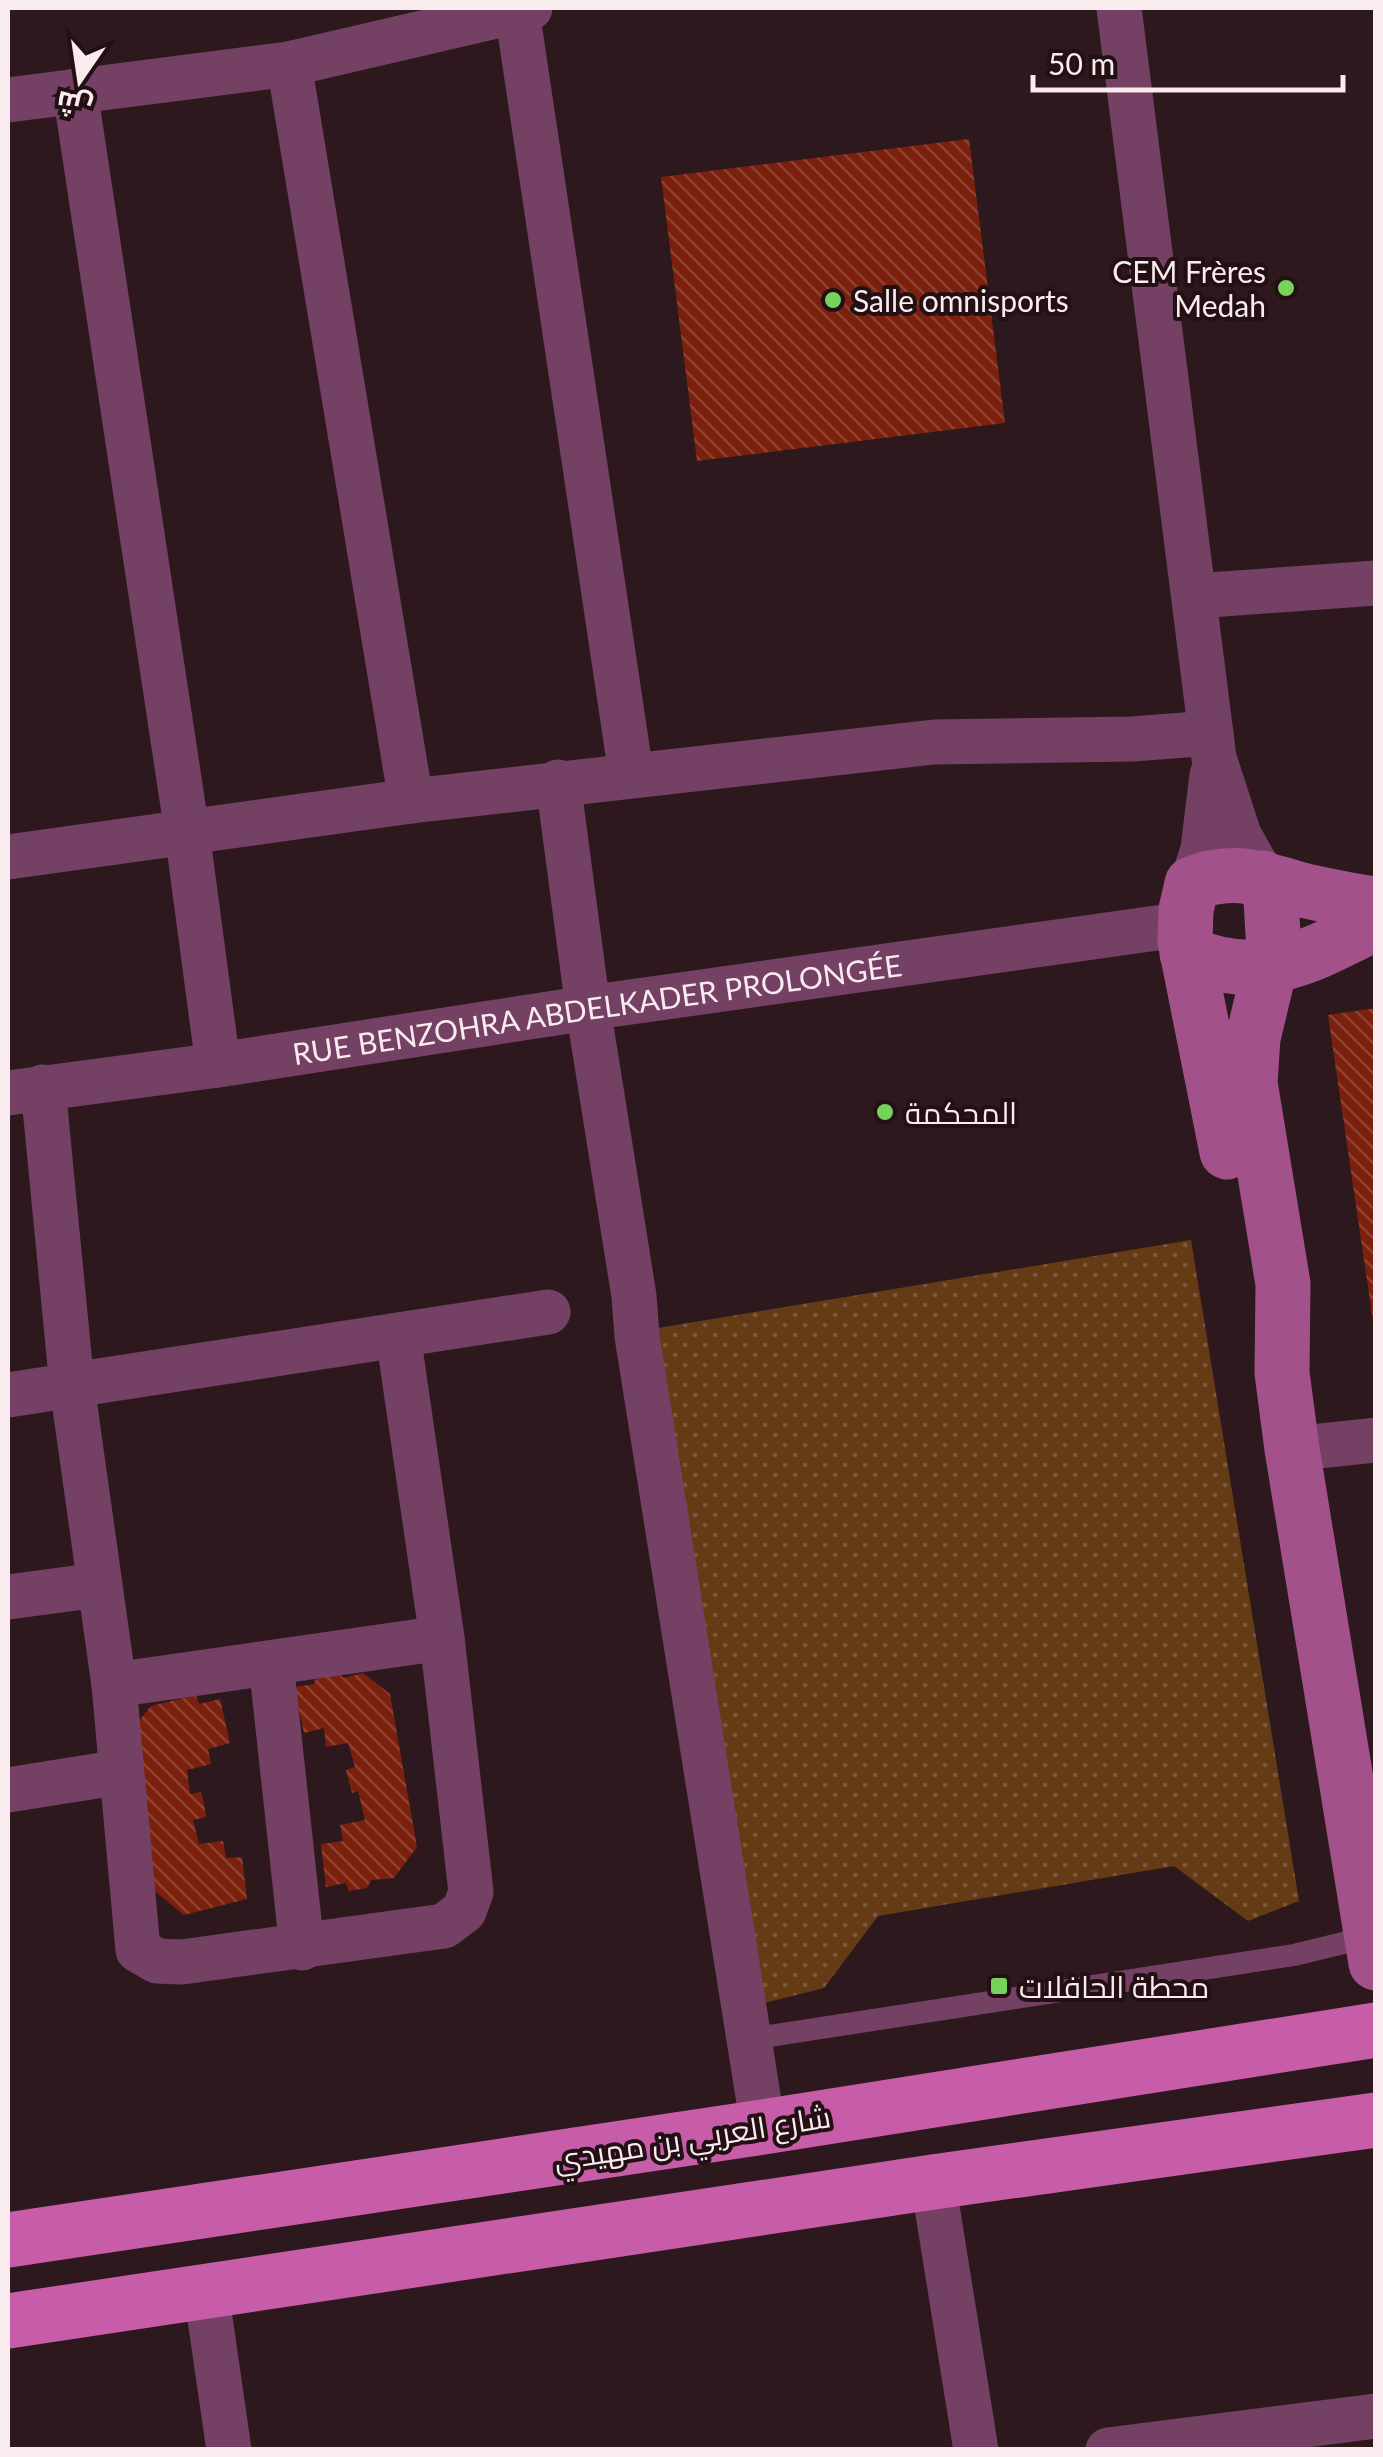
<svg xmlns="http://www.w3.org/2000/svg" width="1383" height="2457" font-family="Lato,Cairo,sans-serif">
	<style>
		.grass { fill: url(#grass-dots) }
		.building { fill: url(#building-back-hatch) }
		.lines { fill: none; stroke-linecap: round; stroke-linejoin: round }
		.lane { stroke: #744164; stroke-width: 22 }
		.street { stroke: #744164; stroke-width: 45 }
		.secondary { stroke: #a3518a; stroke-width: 55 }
		.primary { stroke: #c75da8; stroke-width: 55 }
		.poi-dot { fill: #76d25a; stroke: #231014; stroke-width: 4 }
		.labels { text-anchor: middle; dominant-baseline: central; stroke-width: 8; stroke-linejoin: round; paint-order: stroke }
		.poi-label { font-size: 30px; fill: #faecee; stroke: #231014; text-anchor: start }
		.street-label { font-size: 30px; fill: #faecee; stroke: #231014 }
	</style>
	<defs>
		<pattern id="grass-dots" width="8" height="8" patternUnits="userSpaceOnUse" patternTransform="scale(2.5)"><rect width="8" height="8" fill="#643b15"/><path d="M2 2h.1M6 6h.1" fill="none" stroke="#7b5837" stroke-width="1.8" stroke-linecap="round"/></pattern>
		<pattern id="building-back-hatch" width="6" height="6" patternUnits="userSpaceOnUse" patternTransform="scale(2.5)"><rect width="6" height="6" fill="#7b200d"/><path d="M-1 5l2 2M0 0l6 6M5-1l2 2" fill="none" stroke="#8f4131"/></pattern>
	</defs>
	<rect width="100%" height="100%" fill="#2d191d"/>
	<path class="grass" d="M1191,1240l108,661 -51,20 -74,-55 -296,50 -54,72 -64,16 -102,-676z"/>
	<path class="building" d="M969,139l36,284 -308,38 -36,-284z
		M1376,1008v313h-3l-45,-306z
		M336,1672l8,6 19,-5 27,21 27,153 -23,31 -23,2 -4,8 -18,3 -3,-8 -20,4 -5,-43 22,-3 -3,-16 25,-5 -7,-29 -6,2 -6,-23 9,-3 -7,-24 -22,4 -2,-19 -20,5 -10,-46 20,-3 2,-6z
		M196,1695l3,9 21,-5 10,44 -22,6 3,15 -24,6 3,24 11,-2 3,12 2,13 -13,3 6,24 24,-3 3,17 16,-1 5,42 -63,16 -37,-30 -21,-148 25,-31z"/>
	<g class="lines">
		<path class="lane" d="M750,2039l544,-84 78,-19"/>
		<g class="street">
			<path d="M1119,8l95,750 25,77 24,43"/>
			<path d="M517,11l114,763"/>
			<path d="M289,64l122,737"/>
			<path d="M75,91l112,741 31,233"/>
			<path d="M8,100l281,-36 241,-56"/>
			<path d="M1195,596l181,-13"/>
			<path d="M558,782l30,226 46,288 3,40 126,791"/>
			<path d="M8,857l403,-56 523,-59 198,-3 79,-6"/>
			<path d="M1192,884l11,-35 9,-74"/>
			<path d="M43,1087l29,299 42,299 24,265 19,11 25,1 262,-36 20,-15 7,-19 -29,-254 -44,-303"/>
			<path id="s1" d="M8,1093l210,-28 370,-57 597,-84"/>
			<path d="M8,1395l540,-83"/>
			<path d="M1292,1449l84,-9"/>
			<path d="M8,1597l90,-12"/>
			<path d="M271,1663l31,285"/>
			<path d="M114,1685l328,-47"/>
			<path d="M8,1790l113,-18"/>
			<path d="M933,2182l43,268"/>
			<path d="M206,2291l23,159"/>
			<path d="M1108,2450l268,-34"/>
		</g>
		<path class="secondary" d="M1263,878l8,22 3,50 -21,88 -3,45 33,201 -1,89 10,76 84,514
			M1187,954c75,31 121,3 189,-31
			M1227,1152l-42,-211 1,-31 6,-26c41,-18 73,-4 114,7 23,5 46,10 70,13"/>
		<path class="primary" d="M8,2240l755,-113 613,-97
			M8,2321l925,-139 443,-62"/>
	</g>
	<g class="poi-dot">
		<circle cx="1286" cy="288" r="10"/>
		<circle cx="833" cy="300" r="10"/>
		<circle cx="885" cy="1112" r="10"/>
		<rect x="989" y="1976" width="20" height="20" rx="5"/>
	</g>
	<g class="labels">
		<g class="poi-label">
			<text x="1266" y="271" text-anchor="end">CEM Frères<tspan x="1266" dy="34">Medah</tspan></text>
			<text x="853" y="300">Salle omnisports</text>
			<text x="905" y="1112">المحكمة</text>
			<text x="1019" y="1986">محطة الحافلات</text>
		</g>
		<g class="street-label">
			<text stroke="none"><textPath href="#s1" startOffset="595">RUE BENZOHRA ABDELKADER PROLONGÉE</textPath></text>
			<text transform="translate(692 2137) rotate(-9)">شارع العربي بن مهيدي</text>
		</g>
	</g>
	<rect width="1383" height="2457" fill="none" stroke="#faecee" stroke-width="20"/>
	<g transform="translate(80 80) rotate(193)" stroke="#231014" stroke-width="8" paint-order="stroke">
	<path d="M0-8L18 38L0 25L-18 38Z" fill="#faecee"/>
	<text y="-15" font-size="28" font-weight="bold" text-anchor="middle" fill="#faecee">ش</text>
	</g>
	<path d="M1033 75v15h310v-15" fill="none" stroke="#faecee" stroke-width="5"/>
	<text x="1048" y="75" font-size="30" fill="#faecee" stroke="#231014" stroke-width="8" paint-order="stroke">50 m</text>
</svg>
